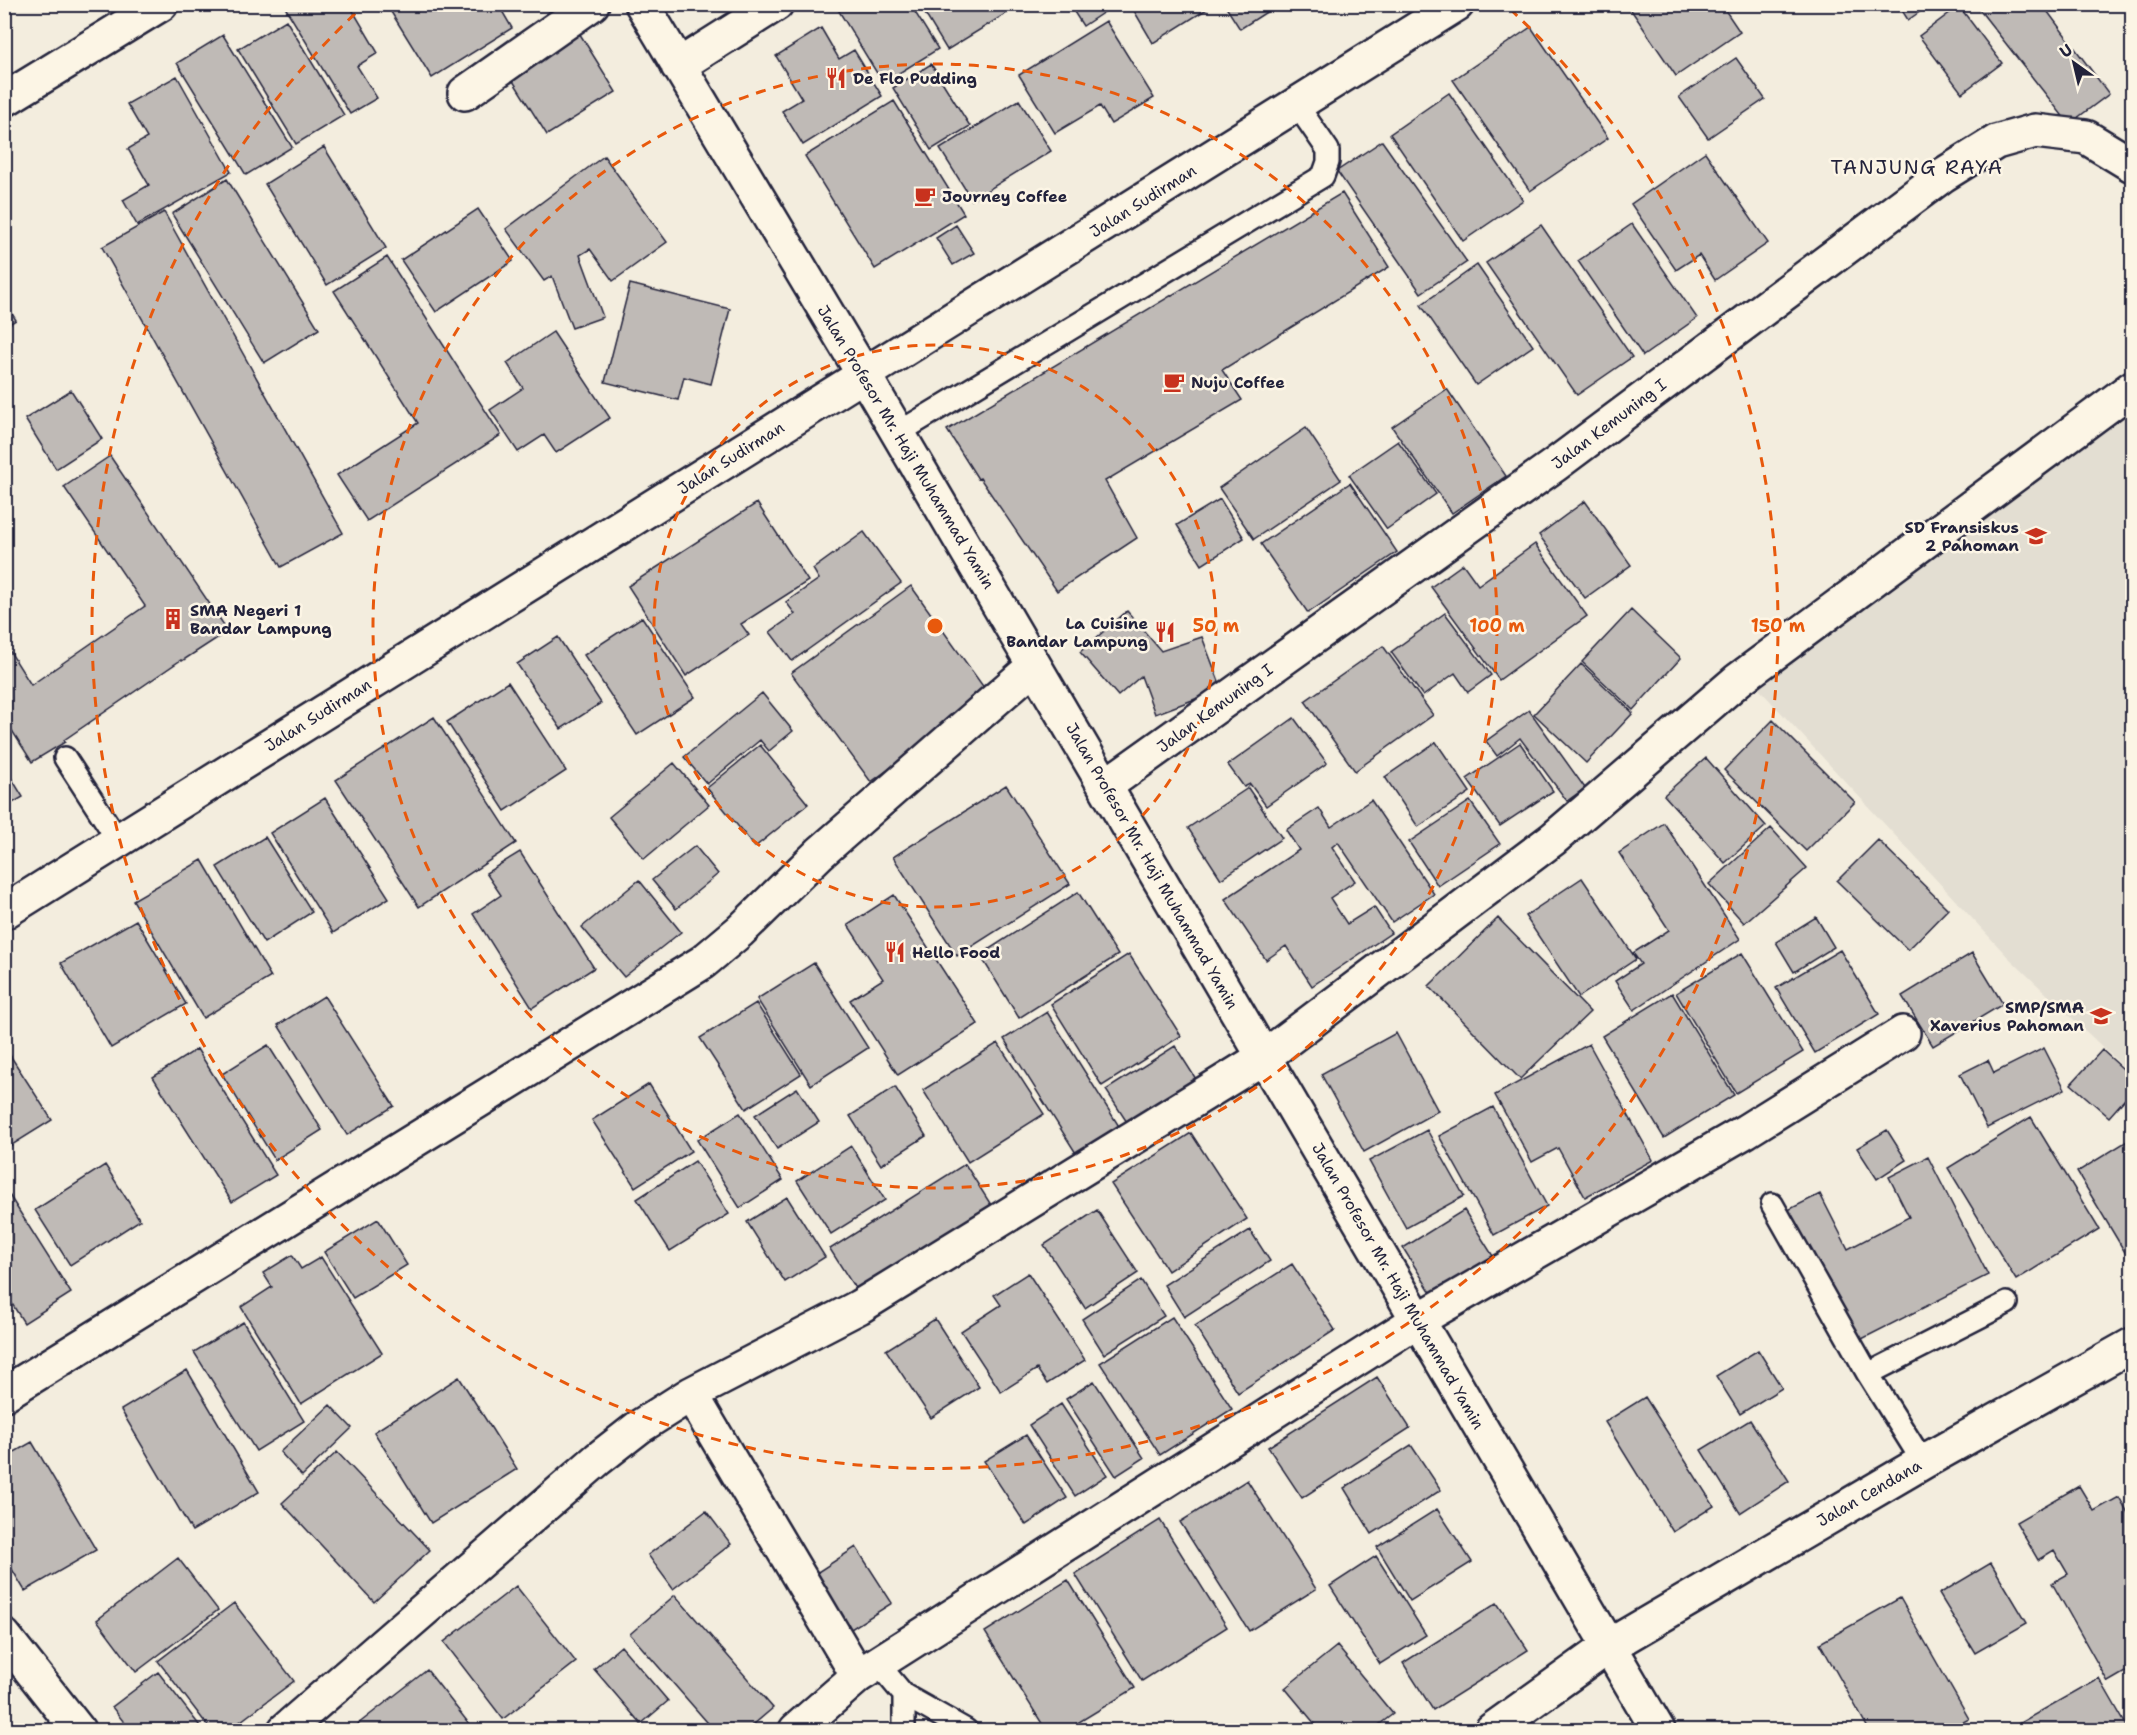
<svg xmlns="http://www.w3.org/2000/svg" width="2137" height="1735" font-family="'Shantell Sans',sans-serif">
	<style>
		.built { fill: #e3ded2 }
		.building { fill: #bfbab6; stroke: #22223b; stroke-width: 1.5 }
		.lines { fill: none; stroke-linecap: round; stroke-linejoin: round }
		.lane-casing { stroke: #22223b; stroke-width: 26 }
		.street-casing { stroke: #22223b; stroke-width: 38 }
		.primary-casing { stroke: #22223b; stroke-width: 38 }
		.lane { stroke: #fcf5e5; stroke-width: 21 }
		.street { stroke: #fcf5e5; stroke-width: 33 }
		.primary { stroke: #fcf5e5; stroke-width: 33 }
		.ring { fill: none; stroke: #e8590c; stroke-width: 3; stroke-dasharray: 10 8 }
		.labels { text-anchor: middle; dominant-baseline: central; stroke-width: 5; stroke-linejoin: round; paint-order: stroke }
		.poi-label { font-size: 16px; font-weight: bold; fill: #22223b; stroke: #fcf5e5; text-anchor: start }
		.street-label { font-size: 16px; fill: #22223b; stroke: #fcf5e5 }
		.quarter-label { font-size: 20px; letter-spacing: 1.5px; fill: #22223b; stroke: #fcf5e5 }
		.centre { fill: #e8590c; stroke: #fcf5e5; stroke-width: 3 }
		.ring-label { font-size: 18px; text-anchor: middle; font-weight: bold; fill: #e8590c; stroke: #fcf5e5; stroke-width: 5; stroke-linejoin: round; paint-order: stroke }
	</style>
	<rect width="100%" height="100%" fill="#f3edde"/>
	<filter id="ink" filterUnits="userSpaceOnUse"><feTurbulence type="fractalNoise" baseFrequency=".0167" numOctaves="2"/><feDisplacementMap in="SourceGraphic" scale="12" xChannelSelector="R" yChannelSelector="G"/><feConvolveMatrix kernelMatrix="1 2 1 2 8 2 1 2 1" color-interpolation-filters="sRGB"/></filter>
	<g filter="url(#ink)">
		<path class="built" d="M2132,394v681l-124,-118 -260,-280z"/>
		<path class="building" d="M283,4h66l29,49 -21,13 20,32 -27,16z
			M391,4h107l14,24 -80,50 -44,-71z
			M842,4h68l28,45 -55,34 -46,-75z
			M919,4h82l6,9 -60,37z
			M1069,4h47l-33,22z
			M1130,4h85l-62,39z
			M1224,4h55l-39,25z
			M1627,4h94l19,28 -64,44z
			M1898,4h33l-23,16z
			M1982,4h60l67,90 -40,30 -91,-116z
			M1959,6l43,57 -40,30 -43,-57z
			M286,20l58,95 -48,29 -58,-95z
			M1106,21l48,77 -43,26 -11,-18 -45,27 -36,-58z
			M1531,27l77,111 -78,53 -77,-111z
			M821,28l18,31 15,-9 28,46 -79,49 -21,-34 20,-12 -26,-43z
			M578,31l38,61 -69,43 -39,-62z
			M223,35l69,112 -46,28 -69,-112z
			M1736,58l29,41 -57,39 -29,-41z
			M931,64l39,62 -39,24 -38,-62z
			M177,76l54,96 -94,53 -14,-25 26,-15 -21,-36 19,-11 -20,-34z
			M1449,93l74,107 -60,41 -73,-107z
			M1019,100l32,51 -79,49 -32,-51z
			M894,101l70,113 -89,55 -70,-113z
			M1382,141l85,121 -46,31 -84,-122z
			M324,147l62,101 -59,37 -62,-101z
			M1705,152l63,91 -53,37 -16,-25 -23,15 -45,-66z
			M604,156l63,86 -54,39 -23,-32 -10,6 23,62 -31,11 -20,-52 -8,5 -38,-52z
			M227,179l92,150 -55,34 -92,-149z
			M1342,193l47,74 -167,103 20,30 -137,81 32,57 -80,53 -77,-113 -2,1 -31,-49z
			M478,209l35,52 -77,51 -35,-52z
			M164,212l179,321 -62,34 -179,-320z
			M1632,224l65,94 -54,38 -65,-95z
			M956,225l18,28 -21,12 -17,-27z
			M1541,225l91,132 -55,38 -91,-132z
			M387,257l114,178 -134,86 -30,-46 81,-52 -84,-132z
			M1477,265l56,81 -57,39 -55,-80z
			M630,284l100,25 -19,75 -27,-7 -6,23 -73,-18z
			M4,301l12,19 -12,7z
			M553,332l57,86 -54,35 -12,-18 -26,17 -28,-42 33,-22 -16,-25z
			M1447,389l59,87 -54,37 -60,-86z
			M71,390l31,49 -46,30 -31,-50z
			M1306,428l35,52 -87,59 -35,-51z
			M1398,441l38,53 -49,35 -38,-54z
			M110,456l118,175 -46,30 -1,-1 -117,80 1,2 -33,20 -28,-44v-76l27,43 114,-79 -81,-119z
			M1350,483l47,69 -89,61 -47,-69z
			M1220,499l24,39 -42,27 -25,-40z
			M1585,501l46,64 -46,33 -46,-63z
			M757,503l51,78 -67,43 8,11 -63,41 -58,-90z
			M864,532l37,51 -109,78 -22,-29 25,-18 -9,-12 33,-23 -6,-10z
			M1535,544l52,72 -88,64 -68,-93 32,-23 15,21z
			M911,586l79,110 -119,86 -80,-109z
			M1631,610l50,48 -48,52 -51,-48z
			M1127,611l34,40 41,-14 20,52 -67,25 -14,-38 -23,20 -38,-44z
			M1445,613l46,62 -23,17 -13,-19 -32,23 -32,-44z
			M642,617l53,80 -58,38 -53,-80z
			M558,637l43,66 -40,26 -44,-65z
			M1383,646l50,69 -78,56 -50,-70z
			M1581,664l52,49 -47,50 -52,-49z
			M508,682l58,89 -61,40 -58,-89z
			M762,693l31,38 -24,20 -9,-11 -53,44 -23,-27z
			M1529,710l56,78 -18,13 -47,-63 -23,18 -11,-15z
			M434,717l82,126 -97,64 -83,-127z
			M1294,718l33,45 -61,43 -16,-22 -6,3 -16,-22z
			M1773,720l82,82 -49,49 -82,-81z
			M1436,742l34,50 -52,35 -33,-50z
			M1520,743l33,48 -53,35 -33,-47z
			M760,745l48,59 -53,43 -48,-59z
			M1706,758l60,68 -41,37 -61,-68z
			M674,763l35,42 -65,54 -35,-42z
			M4,766l19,31 -19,11z
			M1006,785l64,99 -113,72 -64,-99z
			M1248,788l34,50 -61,41 -33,-51z
			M325,798l64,100 -56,35 -63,-100z
			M1371,800l63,94 -42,28 -54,-80 -6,5 23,34 -25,17 17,26 27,-17 17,26 -79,53 -26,-40 -20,14 -41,-61 74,-49 -13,-20 33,-22 12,19z
			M1470,801l30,43 -62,42 -29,-44z
			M1664,823l76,116 -106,71 -19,-29 26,-17 -8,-11 36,-23 -50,-77z
			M1771,828l36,40 -63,55 -35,-39z
			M265,837l47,75 -48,31 -47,-76z
			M1878,840l70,69 -40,41 -71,-69z
			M695,846l23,28 -42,35 -24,-29z
			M520,852l74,116 -62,40 -59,-94 28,-19 -15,-22z
			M202,860l69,117 -68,41 -70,-118z
			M1582,878l54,81 -57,38 -54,-81z
			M639,880l42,52 -57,45 -42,-50z
			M1078,892l40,63 -99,63 -39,-63z
			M894,895l84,129 -80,51 -48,-75 33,-21 -35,-54z
			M1816,917l18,30 -40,25 -18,-30z
			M1498,918l92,94 -70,67 -91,-93z
			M136,920l50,84 -75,44 -50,-85z
			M1840,950l39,64 -64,39 -39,-65z
			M1742,953l61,99 -67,41 -60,-100z
			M1972,953l31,51 -70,42 -31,-50z
			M1129,954l52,82 -79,50 -51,-82z
			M814,963l54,85 -57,37 -54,-86z
			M1672,993l62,102 -70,43 -62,-102z
			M324,996l70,110 -47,29 -69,-110z
			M756,1003l45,71 -55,35 -46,-71z
			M1047,1012l75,119 -43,27 -75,-119z
			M1396,1033l42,78 -74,41 -43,-78z
			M998,1043l46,71 -76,48 -45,-72z
			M1589,1044l64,116 -68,37 -27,-49 -26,14 -37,-67z
			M268,1045l54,85 -47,30 -53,-86z
			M4,1046l48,74 -48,30z
			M1175,1046l28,44 -69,43 -28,-43z
			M2044,1048l21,41 -78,39 -27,-54 28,-14 6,13z
			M197,1049l79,126 -44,27 -79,-125z
			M2102,1050l30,27v14l-23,26 -38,-33z
			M649,1084l42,67 -56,36 -43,-67z
			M895,1087l31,49 -45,29 -31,-49z
			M797,1088l22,34 -42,27 -22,-34z
			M1493,1107l54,99 -53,29 -55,-99z
			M740,1113l43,67 -43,28 -43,-68z
			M2031,1117l68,112 -83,51 -68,-112z
			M1427,1130l37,66 -58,32 -37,-67z
			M1887,1130l19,30 -29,19 -20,-31z
			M1191,1133l56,86 -79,52 -57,-87z
			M2132,1138v126l-55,-92z
			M851,1146l34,54 -54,34 -34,-53z
			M1928,1157l60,118 -132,67 -68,-132 32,-16 28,55 61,-32 -20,-40z
			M695,1161l34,53 -59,37 -33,-52z
			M965,1164l28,44 -135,85 -28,-44z
			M105,1165l35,55 -70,45 -35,-55z
			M4,1187l67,106 -47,30 -20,-32z
			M787,1197l38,60 -40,25 -38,-60z
			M1097,1210l41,63 -53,35 -41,-63z
			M1464,1210l34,54 -61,38 -34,-54z
			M378,1219l29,46 -54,33 -29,-46z
			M1250,1230l20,31 -86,56 -20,-32z
			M292,1255l9,14 20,-12 61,96 -81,51 -60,-97 31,-20 -9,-14z
			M1292,1264l43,66 -97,63 -43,-67z
			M1028,1273l57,87 -38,24 -10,-15 -36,23 -40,-61 40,-26 -7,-10z
			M1141,1280l23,36 -60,38 -22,-35z
			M1172,1317l60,92 -72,46 -60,-92z
			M935,1319l44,68 -48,31 -45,-68z
			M243,1322l61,99 -48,30 -62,-99z
			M1758,1350l24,38 -42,26 -24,-38z
			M187,1370l72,122 -67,39 -71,-121z
			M459,1377l58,92 -86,54 -57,-91z
			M1377,1377l33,51 -108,70 -34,-51z
			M1094,1381l50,77 -28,18 -50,-77z
			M1645,1397l69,109 -41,26 -68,-110z
			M1061,1404l46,71 -32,21 -46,-71z
			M330,1405l22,23 -50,48 -22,-24z
			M1750,1420l39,61 -49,32 -39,-63z
			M1026,1435l41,63 -41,27 -42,-64z
			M32,1442l64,108 -71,41 -21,-35v-98z
			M1411,1445l30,45 -69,44 -28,-46z
			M337,1452l93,98 -56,52 -92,-99z
			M1247,1480l69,109 -67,42 -69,-109z
			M2079,1486l15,25 25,-14 13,23v148l-24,14 -56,-99 16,-9 -14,-24 -16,10 -22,-38z
			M1437,1509l35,53 -62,39 -33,-54z
			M706,1511l25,33 -58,45 -25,-34z
			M1160,1520l67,107 -85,54 -67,-107z
			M856,1547l36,56 -52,33 -36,-55z
			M1376,1556l50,79 -46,29 -50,-78z
			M178,1558l40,52 -82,62 -39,-52z
			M1991,1563l36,60 -52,30 -36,-59z
			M1068,1580l67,108 -69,42h-20l-61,-98z
			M516,1586l60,76 -73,57 -59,-77z
			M675,1595l98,113 -26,22h-33l-84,-96z
			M1900,1598l69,121 -21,11h-79l-49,-87z
			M234,1603l60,78 -65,49h-18l-53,-69z
			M1497,1603l31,47 -95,60 -30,-47z
			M621,1646l47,55 -27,23 -47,-55z
			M1337,1646l56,68 -21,16h-52l-35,-42z
			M427,1670l47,60h-111l-5,-6z
			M158,1672l45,58h-73l-18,-23z
			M2099,1678l30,52h-107l-4,-6z"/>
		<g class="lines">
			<defs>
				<path id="lane" d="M898,433l425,-257 5,-14v-12l-31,-45
					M65,758l53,82
					M1772,1204l96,170 55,88
					M1868,1374l139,-71
					M878,1664l26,31v35
					M904,1695l62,35"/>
				<path id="street" d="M642,4l222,371 794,1355
					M678,66l98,-62
					M465,93l127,-89
					M4,100l157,-96
					M1105,786l451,-322 387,-289 53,-33 39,-11 51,6 46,28
					M4,1394l699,-432 37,-31 80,-78 214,-187
					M691,1394l168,-87 405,-250 289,-218 185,-159 394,-292
					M4,1636l74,94
					M285,1730l313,-271 41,-32 52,-33 167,282
					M796,1730l62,-54 560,-356 328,-189 157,-98
					M1492,1730l117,-84 314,-184 209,-117"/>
				<path id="primary" d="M4,912l1453,-908"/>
			</defs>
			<use href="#lane" class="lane-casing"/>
			<use href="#street" class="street-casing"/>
			<use href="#primary" class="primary-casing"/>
			<use href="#lane" class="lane"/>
			<use href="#street" class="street"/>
			<use href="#primary" class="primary"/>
		</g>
	</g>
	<g class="ring">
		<circle cx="935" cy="626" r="281"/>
		<circle cx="935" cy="626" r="562"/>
		<path d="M1510 9A843 843 0 1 1 360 9"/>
	</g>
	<defs>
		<symbol id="restaurant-bare" viewBox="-9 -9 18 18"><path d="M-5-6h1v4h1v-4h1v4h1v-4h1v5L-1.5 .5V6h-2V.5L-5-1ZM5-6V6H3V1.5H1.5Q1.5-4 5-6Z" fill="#c8321e" stroke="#fcf5e5" stroke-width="2.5" paint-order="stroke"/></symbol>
		<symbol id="cafe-bare" viewBox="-9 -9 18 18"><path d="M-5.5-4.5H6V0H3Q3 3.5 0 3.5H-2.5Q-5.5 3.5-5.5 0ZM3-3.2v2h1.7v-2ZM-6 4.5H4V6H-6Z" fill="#c8321e" stroke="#fcf5e5" stroke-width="2.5" paint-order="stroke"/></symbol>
		<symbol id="school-bare" viewBox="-9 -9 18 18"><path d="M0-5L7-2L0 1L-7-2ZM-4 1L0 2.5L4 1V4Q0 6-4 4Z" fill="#c8321e" stroke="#fcf5e5" stroke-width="2.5" paint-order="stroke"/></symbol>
		<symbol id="building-bare" viewBox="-9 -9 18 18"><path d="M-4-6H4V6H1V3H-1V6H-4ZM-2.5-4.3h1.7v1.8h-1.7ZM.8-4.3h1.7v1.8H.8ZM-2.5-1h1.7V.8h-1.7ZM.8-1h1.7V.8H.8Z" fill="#c8321e" stroke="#fcf5e5" stroke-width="2.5" paint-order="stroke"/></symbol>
	</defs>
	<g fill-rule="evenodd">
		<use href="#restaurant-bare" x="821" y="63" width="30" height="30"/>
		<use href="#cafe-bare" x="910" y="181" width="30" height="30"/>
		<use href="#cafe-bare" x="1159" y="367" width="30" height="30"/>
		<use href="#school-bare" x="2021" y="521" width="30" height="30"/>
		<use href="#building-bare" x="158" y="604" width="30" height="30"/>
		<use href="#restaurant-bare" x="1150" y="617" width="30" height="30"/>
		<use href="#restaurant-bare" x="880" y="937" width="30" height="30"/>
		<use href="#school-bare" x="2086" y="1001" width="30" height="30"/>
	</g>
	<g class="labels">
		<g class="poi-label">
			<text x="853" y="78">De Flo Pudding</text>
			<text x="942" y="196">Journey Coffee</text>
			<text x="1191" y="382">Nuju Coffee</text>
			<text x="2019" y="527" text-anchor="end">SD Fransiskus<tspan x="2019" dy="18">2 Pahoman</tspan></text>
			<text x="190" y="610">SMA Negeri 1<tspan x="190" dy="18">Bandar Lampung</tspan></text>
			<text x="1148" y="623" text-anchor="end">La Cuisine<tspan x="1148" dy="18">Bandar Lampung</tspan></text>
			<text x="912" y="952">Hello Food</text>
			<text x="2084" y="1007" text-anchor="end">SMP/SMA<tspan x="2084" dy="18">Xaverius Pahoman</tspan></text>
		</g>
		<g class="street-label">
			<text transform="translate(1143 201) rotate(-32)">Jalan Sudirman</text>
			<text transform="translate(1609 424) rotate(-37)">Jalan Kemuning I</text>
			<text transform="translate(906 447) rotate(59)">Jalan Profesor Mr. Haji Muhammad Yamin</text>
			<text transform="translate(731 458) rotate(-32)">Jalan Sudirman</text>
			<text transform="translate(1215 708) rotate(-36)">Jalan Kemuning I</text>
			<text transform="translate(318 715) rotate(-32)">Jalan Sudirman</text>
			<text transform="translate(1152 866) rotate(60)">Jalan Profesor Mr. Haji Muhammad Yamin</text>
			<text transform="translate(1398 1286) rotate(60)">Jalan Profesor Mr. Haji Muhammad Yamin</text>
			<text transform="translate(1869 1493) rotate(-30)">Jalan Cendana</text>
		</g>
		<g class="quarter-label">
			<text x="1917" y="167">TANJUNG RAYA</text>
		</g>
	</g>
	<circle cx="935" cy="626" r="9" class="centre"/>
	<g class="ring-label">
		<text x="1216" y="632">50 m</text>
		<text x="1497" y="632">100 m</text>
		<text x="1778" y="632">150 m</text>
	</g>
	<rect width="2137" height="1735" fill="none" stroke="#fcf5e5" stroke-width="24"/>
	<rect x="12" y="12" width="2113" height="1711" fill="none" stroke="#22223b" stroke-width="2" filter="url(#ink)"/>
	<g transform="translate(2074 63) rotate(326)" stroke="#fcf5e5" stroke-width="4.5" paint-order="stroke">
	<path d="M0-4.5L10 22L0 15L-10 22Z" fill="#22223b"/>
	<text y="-9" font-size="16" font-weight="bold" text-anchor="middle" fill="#22223b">U</text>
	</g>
</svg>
